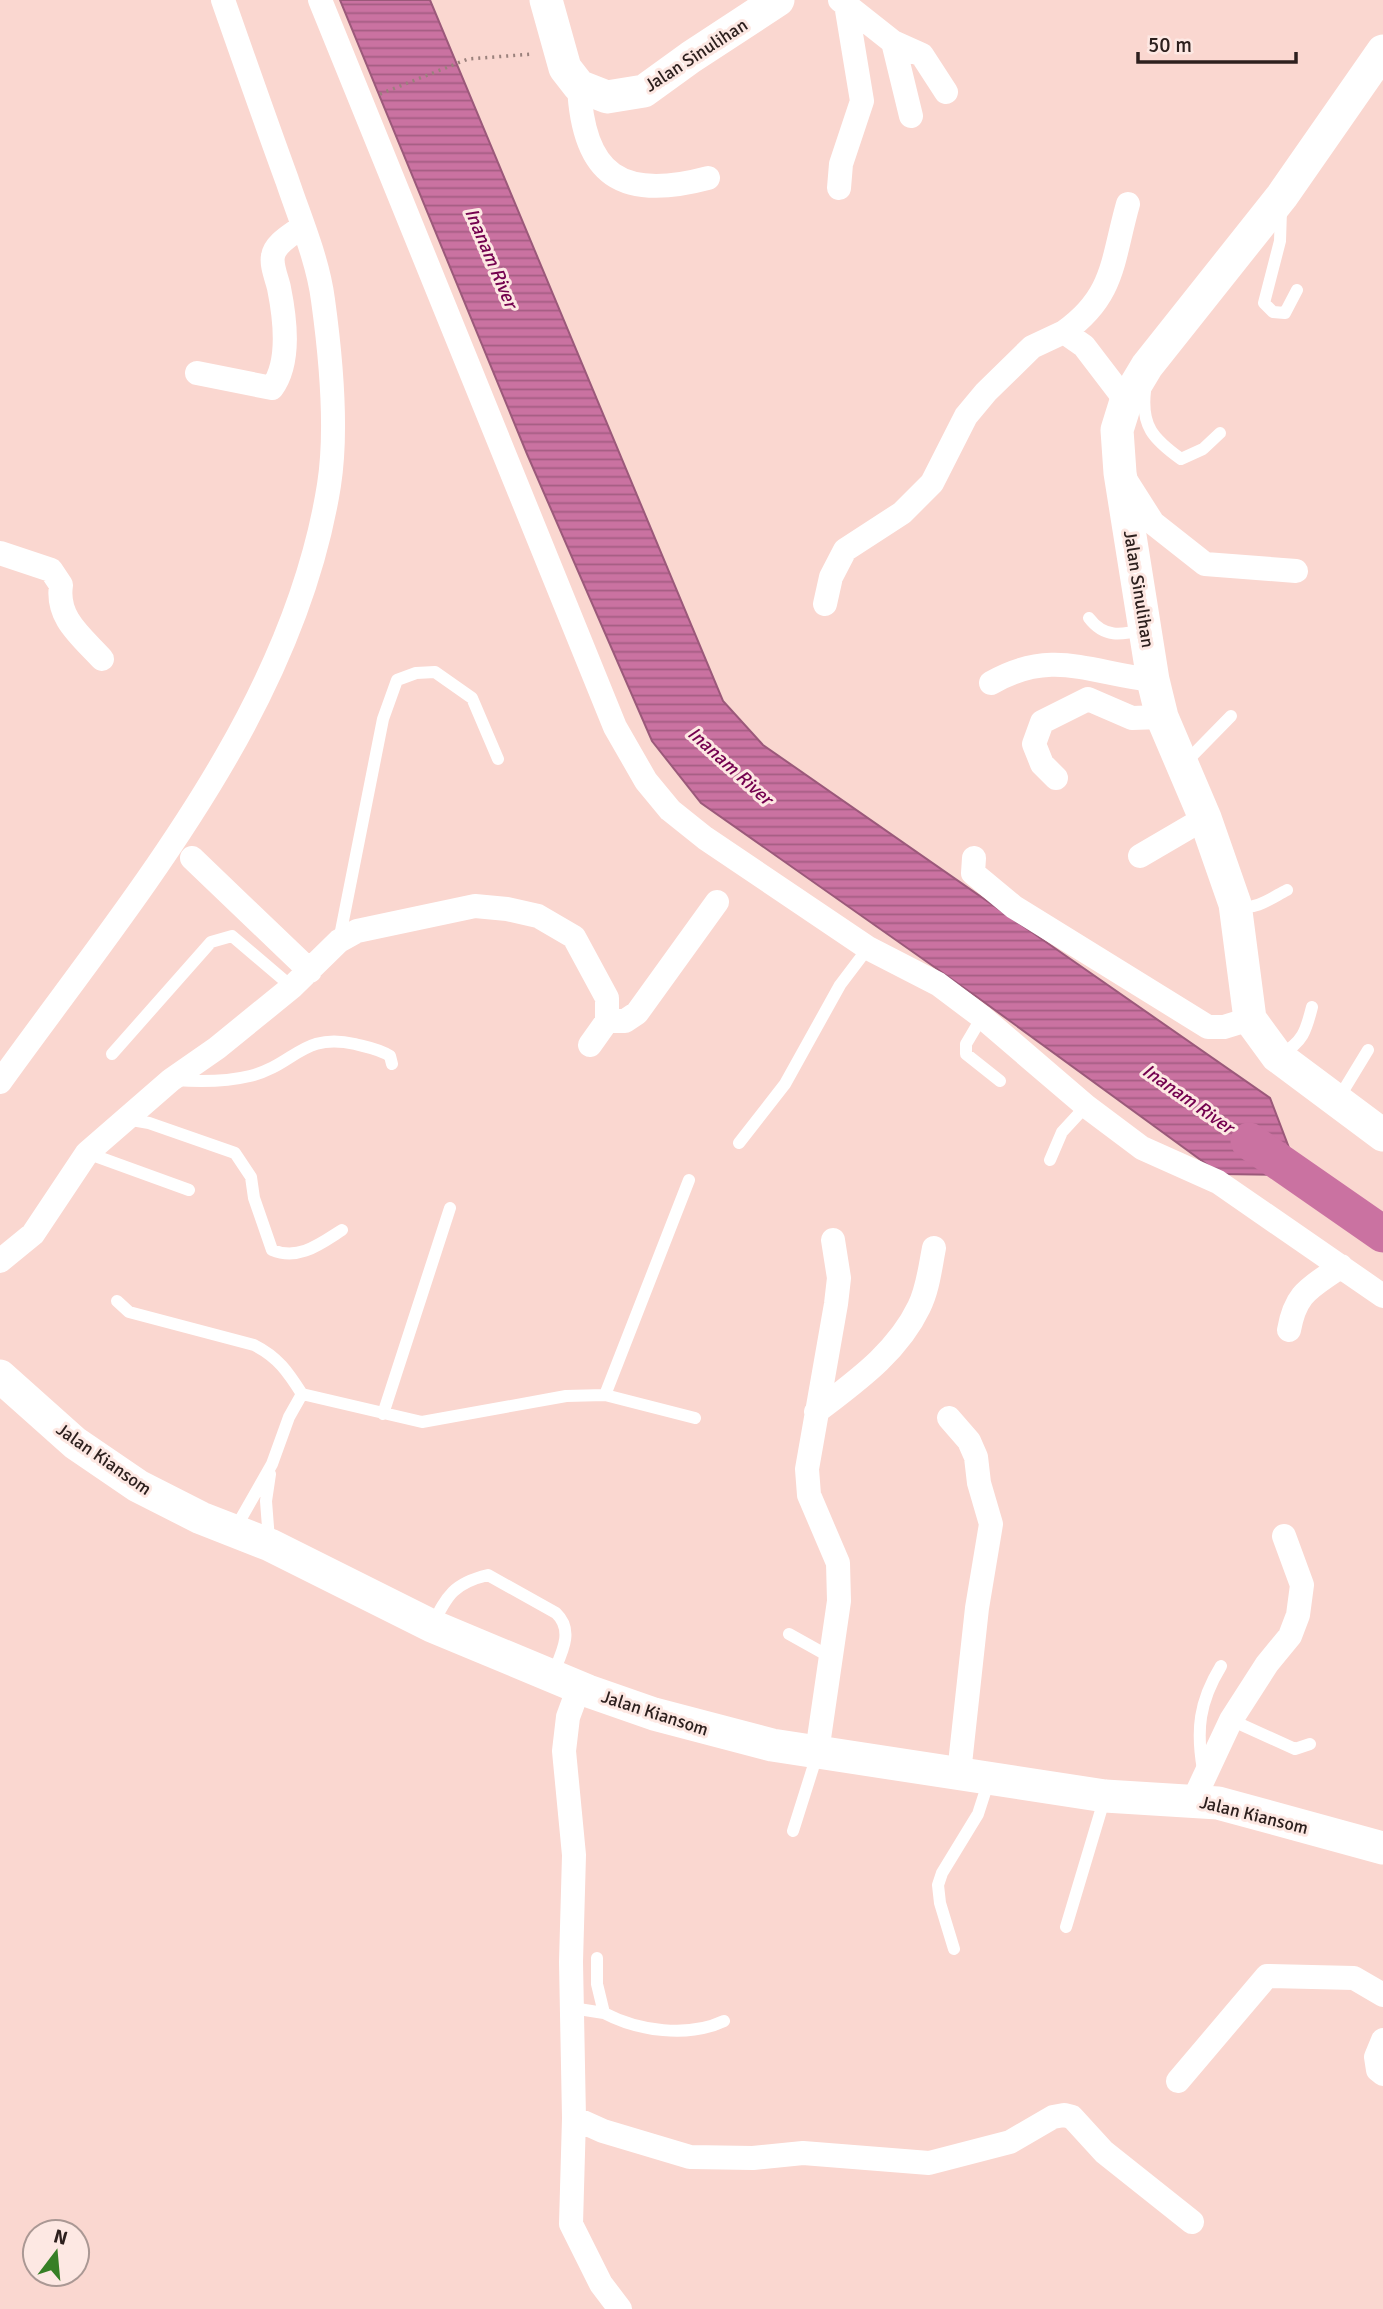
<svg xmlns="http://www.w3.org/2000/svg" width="1383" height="2309" font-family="Signika,sans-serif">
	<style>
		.water { fill: url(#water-rules); stroke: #9b597a; stroke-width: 2 }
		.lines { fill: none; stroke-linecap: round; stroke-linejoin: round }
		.river { stroke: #ca72a1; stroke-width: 37 }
		.path { stroke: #9a817c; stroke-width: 3.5; stroke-dasharray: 2 5; stroke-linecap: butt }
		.lane { stroke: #fff; stroke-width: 12 }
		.street { stroke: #fff; stroke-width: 24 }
		.secondary { stroke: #fff; stroke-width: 33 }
		.labels { text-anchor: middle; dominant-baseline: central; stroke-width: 6; stroke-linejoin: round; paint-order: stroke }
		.street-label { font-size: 18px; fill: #2d201e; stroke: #fde8e3 }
		.water-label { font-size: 19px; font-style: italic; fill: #74014f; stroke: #fde8e3 }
	</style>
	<defs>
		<pattern id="water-rules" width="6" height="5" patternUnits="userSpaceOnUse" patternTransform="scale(1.75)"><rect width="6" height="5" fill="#ca72a1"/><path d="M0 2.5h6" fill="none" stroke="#a45d83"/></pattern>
	</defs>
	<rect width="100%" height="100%" fill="#fad7d0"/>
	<path class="water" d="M340,0h90l293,701 40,44 507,353 24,63 -9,14 -65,-1 -243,-177 -276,-194 -49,-62 -125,-287z"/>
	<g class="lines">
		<path class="river" d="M1249,1141l134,93"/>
		<path class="path" d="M380,94l88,-35 65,-5"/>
		<path class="lane" d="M1281,210l-1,31 -16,62 9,9 12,1 12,-23
			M1145,391c-4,35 8,48 36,68l22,-10 17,-16
			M1089,618c15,20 32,17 54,12
			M1184,764l47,-48
			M1239,906c16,5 34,-9 48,-16
			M339,941l44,-222 14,-39 19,-7 19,-1 37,26 26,61
			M982,1017l-16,27v10l34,27
			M112,1054l99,-112 21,-6 60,51
			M1280,1055c23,-13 26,-24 32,-48
			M175,1080c26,2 50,2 75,-4 45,-11 52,-44 105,-32 12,3 25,5 35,12l2,8
			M1337,1101l31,-51
			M126,1119l23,4 86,30 16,24 3,21 18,52c27,11 48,-6 70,-20
			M739,1143l46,-59 55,-99 28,-37
			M87,1153l102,37
			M1050,1160l12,-28 24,-26
			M117,1301l12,11 125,33c24,12 34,27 48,49
			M605,1395l84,-215
			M383,1414l67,-206
			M235,1529l37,-65 17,-47 13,-23 120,28 144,-26 39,-1 90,23
			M269,1540l-3,-39 4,-27
			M432,1626c15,-31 22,-43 56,-51l68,38c19,18 5,41 -4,63
			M789,1634l43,24
			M1231,1720l64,29 15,-5
			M1203,1770c-7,-40 -4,-68 18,-104
			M793,1831l24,-76
			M1066,1927l39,-130
			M954,1949l-14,-46 -2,-18 4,-12 36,-59 11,-34
			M572,2008l32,5 -7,-29v-26
			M604,2013c34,18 84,25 120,8"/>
		<path class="street" d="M320,0l295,727 31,54 24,29 35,28 163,110 70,36 44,33 104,89 56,42 76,34 165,114
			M840,0l53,42 18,74
			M893,42l29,13 24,37
			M579,86c4,90 43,115 129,92
			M839,188l2,-24 21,-63 -16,-97
			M1064,332c51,-36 48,-72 64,-128
			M197,373l75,15c19,-26 13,-70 7,-100 -2,-9 -8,-23 -6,-32 2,-13 20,-22 30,-30
			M1125,479l28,44 52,41 91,7
			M0,553l51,17 10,15c-5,33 20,51 41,74
			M825,604l6,-27 14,-27 57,-37 30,-30 34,-67 20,-24 46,-45 32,-15 20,14 42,55
			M991,683c61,-35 99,-10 162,-3
			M1056,778l-14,-14 -8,-20 8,-22 46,-23 44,19 30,-1
			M1140,856l65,-38
			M192,858l118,113
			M974,858l-1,15 41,34 194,120h16l26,-8
			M607,1021h18l12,-8 80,-111
			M0,1082c130,-181 293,-370 329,-597 9,-57 2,-127 -6,-185 -5,-40 -23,-81 -36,-120 -22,-60 -43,-120 -64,-180
			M0,1261l33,-27 54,-81 84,-73 46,-32 75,-61 47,-46 18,-10 118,-25 32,3 31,7 36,21 33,61v23l-17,24
			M1289,1330c7,-39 22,-42 52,-64
			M816,1412c39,-30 81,-59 103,-105 9,-18 11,-39 15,-59
			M949,1418l20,23 7,16 3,26 12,41 -14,84 -18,165
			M579,1687l-11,30 -4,34 10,104 -3,107 3,156 -3,106 30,60 19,25
			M817,1752l22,-151 -1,-38 -29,-68 -2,-26 29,-165 3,-26 -6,-38
			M1194,1799l37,-79 36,-56 23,-28 8,-21 4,-30 -18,-49
			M1383,2040l-7,17 2,13 5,4
			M1178,2081l89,-105 87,2 29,17
			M574,2118l29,13 87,26 63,1 50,-5 126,10 81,-21 43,-25 11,-2 8,2 32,35 88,70"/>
		<path class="secondary" d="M546,0l19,68 14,18 28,11 37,-6 47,-34 87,-57
			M1383,51l-101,145 -135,170 -21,35 -9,29 3,43 33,207 9,37 43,101 30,86 15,115 27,37 106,79
			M0,1376l75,67 63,43 63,32 69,27 162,81 156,65 66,23 118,31 333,51 113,7 165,45"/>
	</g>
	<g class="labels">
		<g class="street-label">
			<text transform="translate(696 55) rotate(-33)">Jalan Sinulihan</text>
			<text transform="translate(1139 589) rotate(81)">Jalan Sinulihan</text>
			<text transform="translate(104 1459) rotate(35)">Jalan Kiansom</text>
			<text transform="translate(655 1713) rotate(18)">Jalan Kiansom</text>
			<text transform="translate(1254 1815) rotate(14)">Jalan Kiansom</text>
		</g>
		<g class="water-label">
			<text transform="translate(491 258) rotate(67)">Inanam River</text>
			<text transform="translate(730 766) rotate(42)">Inanam River</text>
			<text transform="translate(1188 1099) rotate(35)">Inanam River</text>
		</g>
	</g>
	<g transform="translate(56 2253) rotate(16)"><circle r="33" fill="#fde8e3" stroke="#aa9894" stroke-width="2"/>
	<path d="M0-5L12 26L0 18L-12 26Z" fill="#377f26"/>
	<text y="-10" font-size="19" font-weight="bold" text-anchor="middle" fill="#2d201e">N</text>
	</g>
	<path d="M1138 52v10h158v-10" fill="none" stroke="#2d201e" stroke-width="3.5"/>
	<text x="1148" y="52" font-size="21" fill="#2d201e" stroke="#fde8e3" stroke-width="5" paint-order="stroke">50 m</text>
</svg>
